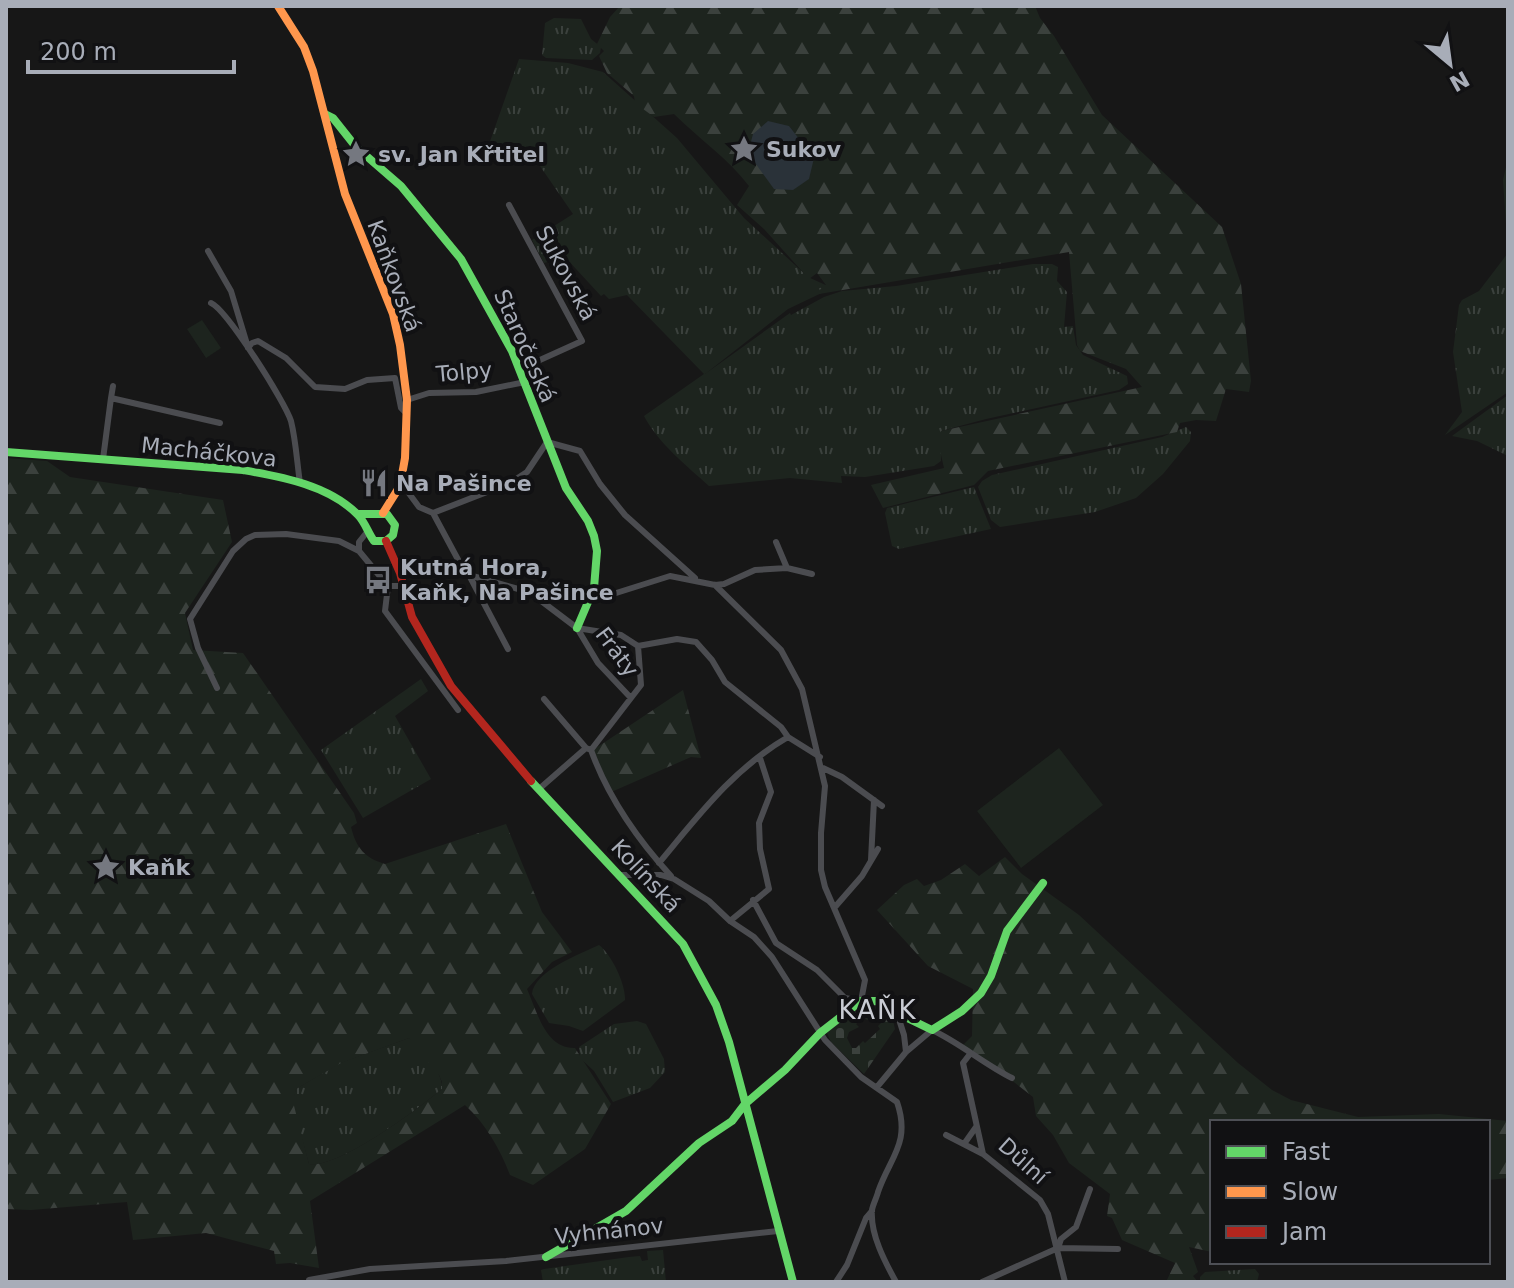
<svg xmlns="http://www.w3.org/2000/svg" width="1514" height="1288" font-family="'DejaVu Sans',sans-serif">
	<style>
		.grass { fill: url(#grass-tufts) }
		.forest { fill: url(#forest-firs); fill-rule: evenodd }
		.cemetery { fill: url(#cemetery-stones); fill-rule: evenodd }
		.pitch { fill: #1d241e }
		.water { fill: #2a3239 }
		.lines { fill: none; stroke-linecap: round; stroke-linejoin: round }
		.street { stroke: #4b4c50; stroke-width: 6 }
		.fast { stroke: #63d668; stroke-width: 8 }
		.slow { stroke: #ff974d; stroke-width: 8 }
		.jam { stroke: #b3261e; stroke-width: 8 }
		.labels { text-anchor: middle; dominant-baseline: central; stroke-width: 8; stroke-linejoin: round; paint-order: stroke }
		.poi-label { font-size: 22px; font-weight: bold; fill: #a8adb8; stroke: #111113; text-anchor: start }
		.street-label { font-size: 22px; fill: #a8adb8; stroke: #111113 }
		.quarter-label { font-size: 26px; letter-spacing: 2px; fill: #c9ccd4; stroke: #111113 }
	</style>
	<defs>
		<pattern id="grass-tufts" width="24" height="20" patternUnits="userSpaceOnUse" patternTransform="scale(2)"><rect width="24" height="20" fill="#1d241e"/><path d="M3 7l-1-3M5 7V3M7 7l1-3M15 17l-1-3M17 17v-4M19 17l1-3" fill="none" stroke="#3b413d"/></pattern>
		<pattern id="forest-firs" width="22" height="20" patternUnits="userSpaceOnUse" patternTransform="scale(2)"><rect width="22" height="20" fill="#1d241e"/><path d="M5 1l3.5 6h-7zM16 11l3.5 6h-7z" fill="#3b413d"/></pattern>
		<pattern id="cemetery-stones" width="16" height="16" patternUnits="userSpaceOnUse" patternTransform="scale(2)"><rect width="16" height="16" fill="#1d241e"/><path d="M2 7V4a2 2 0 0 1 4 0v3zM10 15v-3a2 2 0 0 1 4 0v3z" fill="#3b413d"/></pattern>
	</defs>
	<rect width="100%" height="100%" fill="#171717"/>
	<path class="grass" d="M554,18l27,1 10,20 10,8 -1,6 -8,7 -46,-2 -4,-3 3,-32z
		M519,59l49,4 35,9 74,66 67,80 64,59 24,11 -44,21 -83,65 85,-61 1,2 33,-18 18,-6 54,-5 137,-22h19l6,3 -1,14 10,11 -3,35 9,-1 3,19 7,10 44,21 1,8 -9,6 -133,29 -45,12v30l-7,5 -69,11 -24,-1 1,7 -52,-5 -81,8c-23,-21 -50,-42 -65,-70l60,-42 -77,-79 -18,4 -5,-5 -3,2 -36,-39 -21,6 -12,-23 41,-26 -33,-48 -25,-5 1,-4 -29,-7z
		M1508,159v233l-63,43 17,-23 -9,-60 6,-47 3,-5 17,-9 29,-38 -5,-73z
		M1508,395v61l-31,-15 -25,-5z
		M1186,427l5,5 -1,9 -27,33 -27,24 -41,14 -95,15 -9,-7 -13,-33 4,-6 10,-6 170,-38z
		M974,487l17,42 -92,20 -7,-3 -7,-33 2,-5z
		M421,679l7,12 -33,25 36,63 -68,39 -42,-68z
		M599,945c12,9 27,39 26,55l-42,31 -14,-5 -20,-3 -17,-29c2,-23 48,-40 67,-49z
		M637,1021l9,3 18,35 1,13 -15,16 -37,14 -19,-31 -14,-13 -1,-11 35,-23z
		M409,1038c12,11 35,35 33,51 -24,20 -104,80 -133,75l-17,-62 4,-13 44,-26z
		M663,1250l3,32 -7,-2 -2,2h-114l-2,-12 3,-1 85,-12 11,-1 2,5 6,-1 -1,-9z
		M1255,1269l4,5 -2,8 -57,-1v-4l5,-5z"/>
	<path class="forest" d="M620,6h415l5,12 14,18 48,79 120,112 19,57 10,97 -2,11 -23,-3 -10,32 -20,-1 -16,3 -3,9 -189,39 -14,14 -91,23 -12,-23 73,-17 -7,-31 4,-6 201,-44 -16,-18 -46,-18 -3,-6 -8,-93 -250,42 -2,-2 9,-7 -9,-12 -8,6 -45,-50 -27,-24 12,-19c-21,-28 -50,-47 -75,-72l-20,3 -19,-14 -1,-7 -27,-23 -8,-17 5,-5 -7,-7 13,-27z
		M6,458l41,3 23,16 153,23 9,42 -47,71 8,37 50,3 111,160 3,10 -6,4c5,21 14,31 34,37l121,-40 36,88 30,40 -20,10 -25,27c10,22 18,60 48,59l36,56 -26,45 -52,36 -23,-10c-10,-26 -24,-51 -45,-70l-155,96 9,67 -29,-5 -14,1 -2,-13 -68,-18 -73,7 -6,-38 -96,8 -25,-1zM409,1038l30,37 3,7v7c-24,20 -104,80 -133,75l-16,-62 3,-13 45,-26z
		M683,690l18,68 -10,-1 -82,36 -16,-43z
		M1005,857l17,17 57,41 159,148 34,27 19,10 67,17 81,-3 69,7v57l-20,2v-58h-276v130l-23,-5 9,25 -5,4 5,6h-32l9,-19 -53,-23 -10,-22 -5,-2 3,-22 -41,-31 -16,-28 -17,-19 -3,-19 -41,-32 -31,-18 11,-11 1,-47 -45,-23 -51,-56 27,-25 13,-6 7,7 17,-6 24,-16 14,12z"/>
	<path class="cemetery" d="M869,1003l15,1 7,8 4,17 -31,45 -33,-32 -4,-9 15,-14zM877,1015l6,6 -5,5 2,3 -15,14 -2,-2 -7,7h-4l-5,-10 2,-6 10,-5 -3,-3 8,-7 3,3z"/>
	<path class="pitch" d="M202,320l19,28 -15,10 -19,-29z
		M1059,748l44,57 -82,63 -44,-57z"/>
	<path class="water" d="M768,121l21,5 25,32 -5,21 -16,11 -19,-1 -26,-36 5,-19z"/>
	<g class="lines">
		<path class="street" d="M509,205l73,136 -62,28
			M208,251l23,40 16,53
			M211,303c16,7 74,99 80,118 5,20 6,42 9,62
			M248,348l4,-5 6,-2 28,17 29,29 30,2 22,-9 28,-2 6,30 6,6
			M111,398l2,-12
			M407,400l22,-7 47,-1 49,-10
			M103,459l8,-61 109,25
			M400,486l5,2 14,19 14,6 29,54 7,8 60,17 61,5 23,-3 57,-18 45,9 9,-1 31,-14 32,-2 25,6
			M433,513l77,-30 17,-11 20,-30 33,9 20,33 25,31 70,63
			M776,542l11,26
			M359,551v-9l8,-10
			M469,575l39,74
			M715,585l66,65 21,39 23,97 -4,47v37l4,17 40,93 -4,21 -16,-3 -28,-28 -41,-27 -23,-43
			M388,586l-3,25 73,99
			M532,594l45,34 21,35 32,34
			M577,628l44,7 17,11 39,-7 19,3 16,18 13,22 56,45 7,10 32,20
			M217,688l-19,-40 -8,-29 43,-68 13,-12 9,-4 31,-1 53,7 20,10 29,35h15
			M544,699l42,49
			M591,750c17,47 47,90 80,126
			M591,750l50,-65 -3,-39
			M823,768l19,9 40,29
			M539,789l47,-41 5,2
			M871,860l3,-60
			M659,863c40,-48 74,-94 129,-126
			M620,875h41l13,4 35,22 21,20 24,16 18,20 53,83 36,37 36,25c14,41 -7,55 -19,90 -1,5 -5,12 -6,18 -2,24 13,52 24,72
			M835,907l27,-31 16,-27
			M730,921l39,-32 -9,-40 -1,-26 12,-31 -11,-34
			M897,1013l7,22 2,17
			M970,1054l-7,9 20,91 57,46 8,14 17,68
			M877,1087l29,-35 26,-22c28,13 52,34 80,48
			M946,1135l37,19
			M964,1144l12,-17
			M1058,1248l60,1
			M309,1280l61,-11 136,-8 272,-30
			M836,1282l11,-17 19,-47 6,-7
			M982,1282l76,-34 3,-9 15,-12 14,-38"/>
		<path class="fast" d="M325,114l8,4 23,29 45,39 60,73 51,92 54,137 22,33 6,15 3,15 -3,37 -17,40
			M6,452l237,18c39,7 86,15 115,45 7,7 10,18 16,26h12l7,-6 2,-10 -8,-11h-29
			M531,781l152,163 33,61 13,37 64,240
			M546,1257l80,-46 73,-68 33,-22 13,-17 40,-34 35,-37 41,-32h23l17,14 31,15 30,-19 19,-18 10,-17 16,-45 36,-48"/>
		<path class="slow" d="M278,6l26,41 9,24 32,123 48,120 7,31 7,55 -2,58 -5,28 -17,27"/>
		<path class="jam" d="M386,541l14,32 12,44 39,69 80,95"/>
	</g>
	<defs>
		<symbol id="sight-bare" viewBox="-9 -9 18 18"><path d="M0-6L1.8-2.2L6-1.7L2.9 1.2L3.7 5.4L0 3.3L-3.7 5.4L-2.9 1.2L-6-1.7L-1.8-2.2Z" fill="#757880" stroke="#111113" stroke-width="2.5" paint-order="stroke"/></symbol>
		<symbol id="restaurant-bare" viewBox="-9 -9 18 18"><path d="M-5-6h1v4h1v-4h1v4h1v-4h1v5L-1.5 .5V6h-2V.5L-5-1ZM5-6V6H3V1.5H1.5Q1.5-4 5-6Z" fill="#757880" stroke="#111113" stroke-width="2.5" paint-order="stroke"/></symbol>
		<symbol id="bus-bare" viewBox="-9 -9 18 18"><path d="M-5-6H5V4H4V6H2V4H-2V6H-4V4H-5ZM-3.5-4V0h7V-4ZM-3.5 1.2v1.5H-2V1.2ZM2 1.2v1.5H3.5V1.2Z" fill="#757880" stroke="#111113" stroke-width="2.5" paint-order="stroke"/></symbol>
	</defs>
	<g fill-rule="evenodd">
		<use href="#sight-bare" x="724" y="129" width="40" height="40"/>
		<use href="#sight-bare" x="336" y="134" width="40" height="40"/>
		<use href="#restaurant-bare" x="354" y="463" width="40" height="40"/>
		<use href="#bus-bare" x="358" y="560" width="40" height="40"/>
		<use href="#sight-bare" x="86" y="847" width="40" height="40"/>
	</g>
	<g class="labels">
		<g class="poi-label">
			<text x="766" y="149">Sukov</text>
			<text x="378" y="154">sv. Jan Křtitel</text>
			<text x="396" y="483">Na Pašince</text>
			<text x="400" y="567">Kutná Hora,<tspan x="400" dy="25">Kaňk, Na Pašince</tspan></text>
			<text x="128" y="867">Kaňk</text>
		</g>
		<g class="street-label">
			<text transform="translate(566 273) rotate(62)">Sukovská</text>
			<text transform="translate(394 276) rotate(70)">Kaňkovská</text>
			<text transform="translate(525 346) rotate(66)">Staročeská</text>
			<text transform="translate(464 372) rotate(-5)">Tolpy</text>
			<text transform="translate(209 452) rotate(6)">Macháčkova</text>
			<text transform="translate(617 652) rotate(53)">Fráty</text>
			<text transform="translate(646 876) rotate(47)">Kolínská</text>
			<text transform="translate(1023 1161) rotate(42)">Důlní</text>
			<text transform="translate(609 1231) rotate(-6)">Vyhnánov</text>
		</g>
		<g class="quarter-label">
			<text x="878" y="1010">KAŇK</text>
		</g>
	</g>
	<rect width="1514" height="1288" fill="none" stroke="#a8adb8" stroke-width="16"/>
	<rect x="1210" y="1120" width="280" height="144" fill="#111113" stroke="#4d4f55" stroke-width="2"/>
	<rect x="1226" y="1146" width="40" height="12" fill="#63d668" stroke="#4d4f55" stroke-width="2"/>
	<text x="1282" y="1160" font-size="24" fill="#a8adb8">Fast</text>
	<rect x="1226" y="1186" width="40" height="12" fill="#ff974d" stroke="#4d4f55" stroke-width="2"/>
	<text x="1282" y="1200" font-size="24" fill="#a8adb8">Slow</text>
	<rect x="1226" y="1226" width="40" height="12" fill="#b3261e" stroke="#4d4f55" stroke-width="2"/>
	<text x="1282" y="1240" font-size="24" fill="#a8adb8">Jam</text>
	<g transform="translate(1450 64) rotate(151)" stroke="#111113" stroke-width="6" paint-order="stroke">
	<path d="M0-6L14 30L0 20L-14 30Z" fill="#a8adb8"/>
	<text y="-12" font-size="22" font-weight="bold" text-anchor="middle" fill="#a8adb8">N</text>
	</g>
	<path d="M28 60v12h206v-12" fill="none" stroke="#a8adb8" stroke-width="4"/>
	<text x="40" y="60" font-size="24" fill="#a8adb8" stroke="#111113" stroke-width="6" paint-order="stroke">200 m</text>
</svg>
